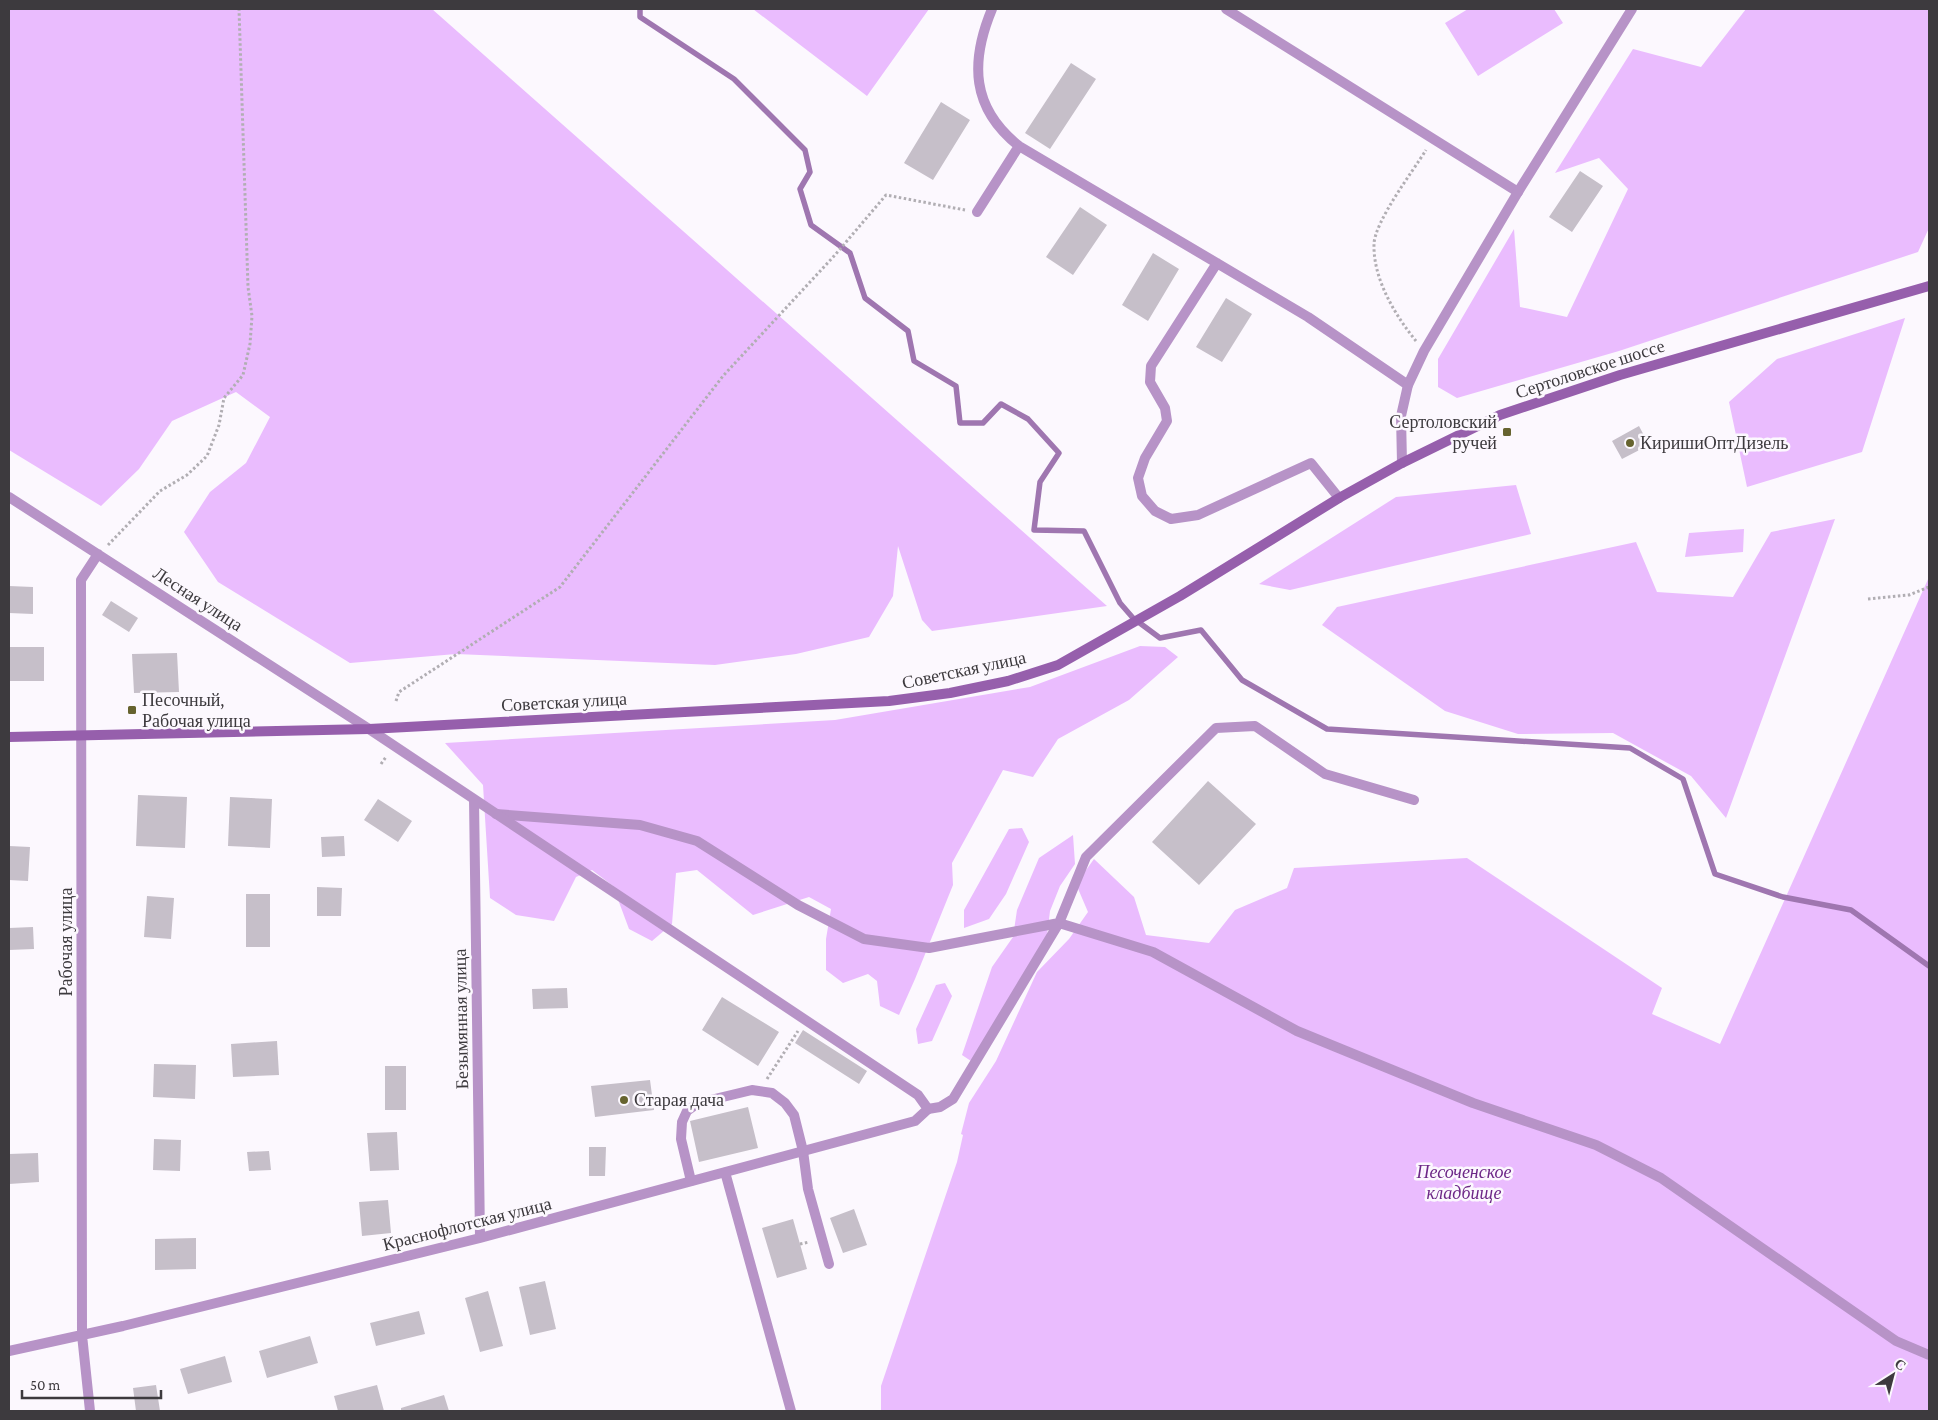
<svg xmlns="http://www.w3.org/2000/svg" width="1938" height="1420" font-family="'Crimson Pro',serif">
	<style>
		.green { fill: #eabcfe }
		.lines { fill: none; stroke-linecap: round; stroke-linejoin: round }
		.stream { stroke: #9f76b0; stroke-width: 5.5 }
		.building { fill: #c6bfc9 }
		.path { stroke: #b1aeb3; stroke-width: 3; stroke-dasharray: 2.5 2.5; stroke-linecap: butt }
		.lane { stroke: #b793c7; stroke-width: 10 }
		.street { stroke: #b793c7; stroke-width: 10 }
		.secondary { stroke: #965fac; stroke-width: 10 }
		.poi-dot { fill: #66632f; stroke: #fcf8fe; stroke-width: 2 }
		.labels { text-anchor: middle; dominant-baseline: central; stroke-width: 5; stroke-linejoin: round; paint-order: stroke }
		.street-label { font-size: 18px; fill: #3d3a3e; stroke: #fcf8fe }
		.poi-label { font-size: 18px; fill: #3d3a3e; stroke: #fcf8fe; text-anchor: start }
		.park-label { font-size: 18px; font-style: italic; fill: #6d2787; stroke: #fcf8fe }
	</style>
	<rect width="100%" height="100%" fill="#fcf8fe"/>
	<path class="green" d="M9,9h423l675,597 -175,25 -10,-11 -24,-74 -5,50 -24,41 -73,17 -81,11 -259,-11 -106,9 -132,-81 -34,-50 26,-40 36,-29 24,-46 -34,-25 -64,29 -33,48 -38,37 -92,-56z
		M753,9h176l-62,87z
		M1468,9h86l9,14 -85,53 -33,-53z
		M1746,9h183v219l-11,24 -299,99 -162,47 -19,-11v-28l76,-130 6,78 47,10 61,-128 -29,-31 -44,15 78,-124 68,18z
		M1905,318l-43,134 -115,35 -18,-85 48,-43z
		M1516,485l15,49 -241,56 -31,-6 137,-87z
		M1835,519l-109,299 -35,-42 -78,-43 -95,1 -73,-23 -123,-86 15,-18 299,-65 21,50 76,5 38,-65z
		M1744,529l-1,23 -58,5 4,-24z
		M1929,577v834h-1048v-25l76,-224 6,-27 -2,-1 8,-31 27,-42 41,-89 32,-33 19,-27 -12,-28 18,-25 40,38 12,38 63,8 26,-33 52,-22 7,-20 173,-10 195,130 -10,26 68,30z
		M1140,646l25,1 13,10 -49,43 -71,39 -25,38 -30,-7 -51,93 1,22 -38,94 -16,36 -19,-9 -3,-25 -9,-7 -25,9 -17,-13v-31l5,-30 -22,-12 -56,18 -56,-45 -21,3 -4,51 -20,17 -23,-12 -16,-43 -21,-16 -16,7 -22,44 -38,-6 -26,-17 -7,-113 -38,-42 390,-23 195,-33z
		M1022,828l7,14 -23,52 -17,25 -25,9v-18l45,-81z
		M1073,835l2,29 -15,22 -10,25 -4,33 -75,117 -9,-6 30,-88 21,-30 4,-27 22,-52z
		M945,983l7,13 -20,45 -14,3 -2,-15 20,-44z"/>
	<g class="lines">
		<path class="stream" d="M640,9v8l94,62 71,71 5,22 -10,17 11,36 39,28 15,45 43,33 6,30 42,25 4,37h23l18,-19 27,15 31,34 -19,29 -6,48 50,1 36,72 13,15 27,20 41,-8 41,50 85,49 303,19 53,31 32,95 68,23 68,13 78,56"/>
	</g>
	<path class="building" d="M1071,63l25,16 -46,70 -25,-16z
		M941,102l29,18 -37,60 -29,-17z
		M1580,171l23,15 -31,46 -23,-15z
		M1080,207l27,18 -34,50 -27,-18z
		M1153,253l26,16 -31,52 -26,-16z
		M1226,298l26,16 -30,48 -26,-15z
		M1639,426l10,19 -27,14 -10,-18z
		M9,586l24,1v27l-24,-1z
		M111,601l27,17 -9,14 -27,-17z
		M9,647h35v34h-35z
		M177,653l2,39 -45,1 -2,-39z
		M1208,781l48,43 -57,61 -47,-43z
		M138,795l49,2 -2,51 -49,-2z
		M230,797l42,2 -2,49 -42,-2z
		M378,799l34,22 -14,21 -34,-22z
		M344,836l1,20 -23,1 -1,-20z
		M9,846l21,1 -2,34 -19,-1z
		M317,887l25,1 -1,28h-24z
		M246,894h24v53h-24z
		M147,896l27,2 -3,41 -27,-2z
		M33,927l1,22 -25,1v-22z
		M567,988l1,20 -35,1 -1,-20z
		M722,997l57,35 -21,34 -56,-36z
		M803,1030l64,41 -8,13 -64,-41z
		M277,1041l2,34 -46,2 -2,-33z
		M154,1064l42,1 -1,34 -42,-2z
		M385,1066h21v44h-21z
		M650,1080l4,30 -59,7 -4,-31z
		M748,1107l10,41 -59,14 -9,-41z
		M397,1132l2,38 -29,1 -3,-38z
		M154,1139l27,1 -1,31 -27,-1z
		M589,1147h17l-1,29h-16z
		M269,1151l2,19 -22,1 -2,-19z
		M38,1153l1,29 -30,2v-30z
		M388,1200l3,33 -29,3 -3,-34z
		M854,1209l13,36 -24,8 -13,-35z
		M793,1219l14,50 -30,9 -15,-50z
		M196,1238v31l-41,1v-31z
		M545,1281l11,48 -26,6 -11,-48z
		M488,1291l15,55 -23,6 -15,-54z
		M419,1311l6,23 -49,12 -6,-23z
		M310,1336l8,27 -51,15 -8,-27z
		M225,1356l7,26 -44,12 -8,-25z
		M156,1385l4,26h-24l-3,-23z
		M377,1385l7,26h-46l-4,-15z
		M444,1395l5,16h-48v-3z"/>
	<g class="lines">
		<path class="path" d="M1416,341c-21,-26 -43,-62 -42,-97 1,-23 39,-73 52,-94
			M108,545l52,-54 27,-16 20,-19 12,-31 5,-27 19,-23 7,-31 2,-28 -4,-29 -9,-278
			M1868,599l41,-4 20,-8
			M396,701l3,-9 161,-105 163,-211 112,-121 51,-60 79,15
			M381,764l5,-7
			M767,1079l31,-48
			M800,1244l9,-2"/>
		<path class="lane" d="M992,9c-22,53 -21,99 27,137l289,171 100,68
			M1226,9l292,183
			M977,212l42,-66
			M1217,263l-66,103 -1,16 15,26 2,13 -22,37 -7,20 4,18 13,15 16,8 27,-4 113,-52 28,35
			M496,814l144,11 57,16 101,64 66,34 65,9 130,-25 94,29 144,79 176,72 123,42 65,33 235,163 33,14
			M928,1109l12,-2 13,-8 106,-176 27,-66 130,-129 39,-2 70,48 89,26
			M691,1181l-10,-42 1,-17 5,-11 11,-8 54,-13 20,3 13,10 9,12 9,36 5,38 21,75"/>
		<path class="street" d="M1402,463l-1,-47 7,-31 16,-34 94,-159 114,-183
			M9,497l360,232 549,366 10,14 -13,12 -435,117 -357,88 -114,25
			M474,799l6,439
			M725,1172l66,239
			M90,1411l-8,-76 -1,-755 17,-26"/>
		<path class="secondary" d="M9,737l360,-8 520,-28 61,-8 58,-12 50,-16 122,-69 159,-98 63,-35 98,-48 120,-40 309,-89"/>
	</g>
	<g class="poi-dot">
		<rect x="1502" y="427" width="10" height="10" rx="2.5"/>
		<circle cx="1630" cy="443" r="5"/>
		<rect x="127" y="705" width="10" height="10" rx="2.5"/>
		<circle cx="624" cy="1100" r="5"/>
	</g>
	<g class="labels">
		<g class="street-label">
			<text transform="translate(1590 369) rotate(-18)">Сертоловское шоссе</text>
			<text transform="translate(198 599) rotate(33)">Лесная улица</text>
			<text transform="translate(964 670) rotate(-12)">Советская улица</text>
			<text transform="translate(564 702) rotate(-3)">Советская улица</text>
			<text transform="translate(66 942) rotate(-90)">Рабочая улица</text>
			<text transform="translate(461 1019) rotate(-91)">Безымянная улица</text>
			<text transform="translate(467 1224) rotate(-14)">Краснофлотская улица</text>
		</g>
		<g class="poi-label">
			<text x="1497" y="422" text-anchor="end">Сертоловский<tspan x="1497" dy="21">ручей</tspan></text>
			<text x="1640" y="443">КиришиОптДизель</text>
			<text x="142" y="700">Песочный,<tspan x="142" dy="21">Рабочая улица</tspan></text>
			<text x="634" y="1100">Старая дача</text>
		</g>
		<g class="park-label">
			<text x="1464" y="1172">Песоченское<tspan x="1464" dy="21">кладбище</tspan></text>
		</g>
	</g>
	<rect width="1938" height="1420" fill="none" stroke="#3d3a3e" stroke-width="20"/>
	<g transform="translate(1893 1375) rotate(36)" stroke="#fcf8fe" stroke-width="4" paint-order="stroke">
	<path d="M0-4L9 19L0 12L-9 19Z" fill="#3d3a3e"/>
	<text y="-8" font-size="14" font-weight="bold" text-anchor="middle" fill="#3d3a3e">С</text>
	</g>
	<path d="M22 1390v8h139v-8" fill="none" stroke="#3d3a3e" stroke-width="2.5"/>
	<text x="30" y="1390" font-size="15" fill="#3d3a3e" stroke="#fcf8fe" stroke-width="4" paint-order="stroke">50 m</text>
</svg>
